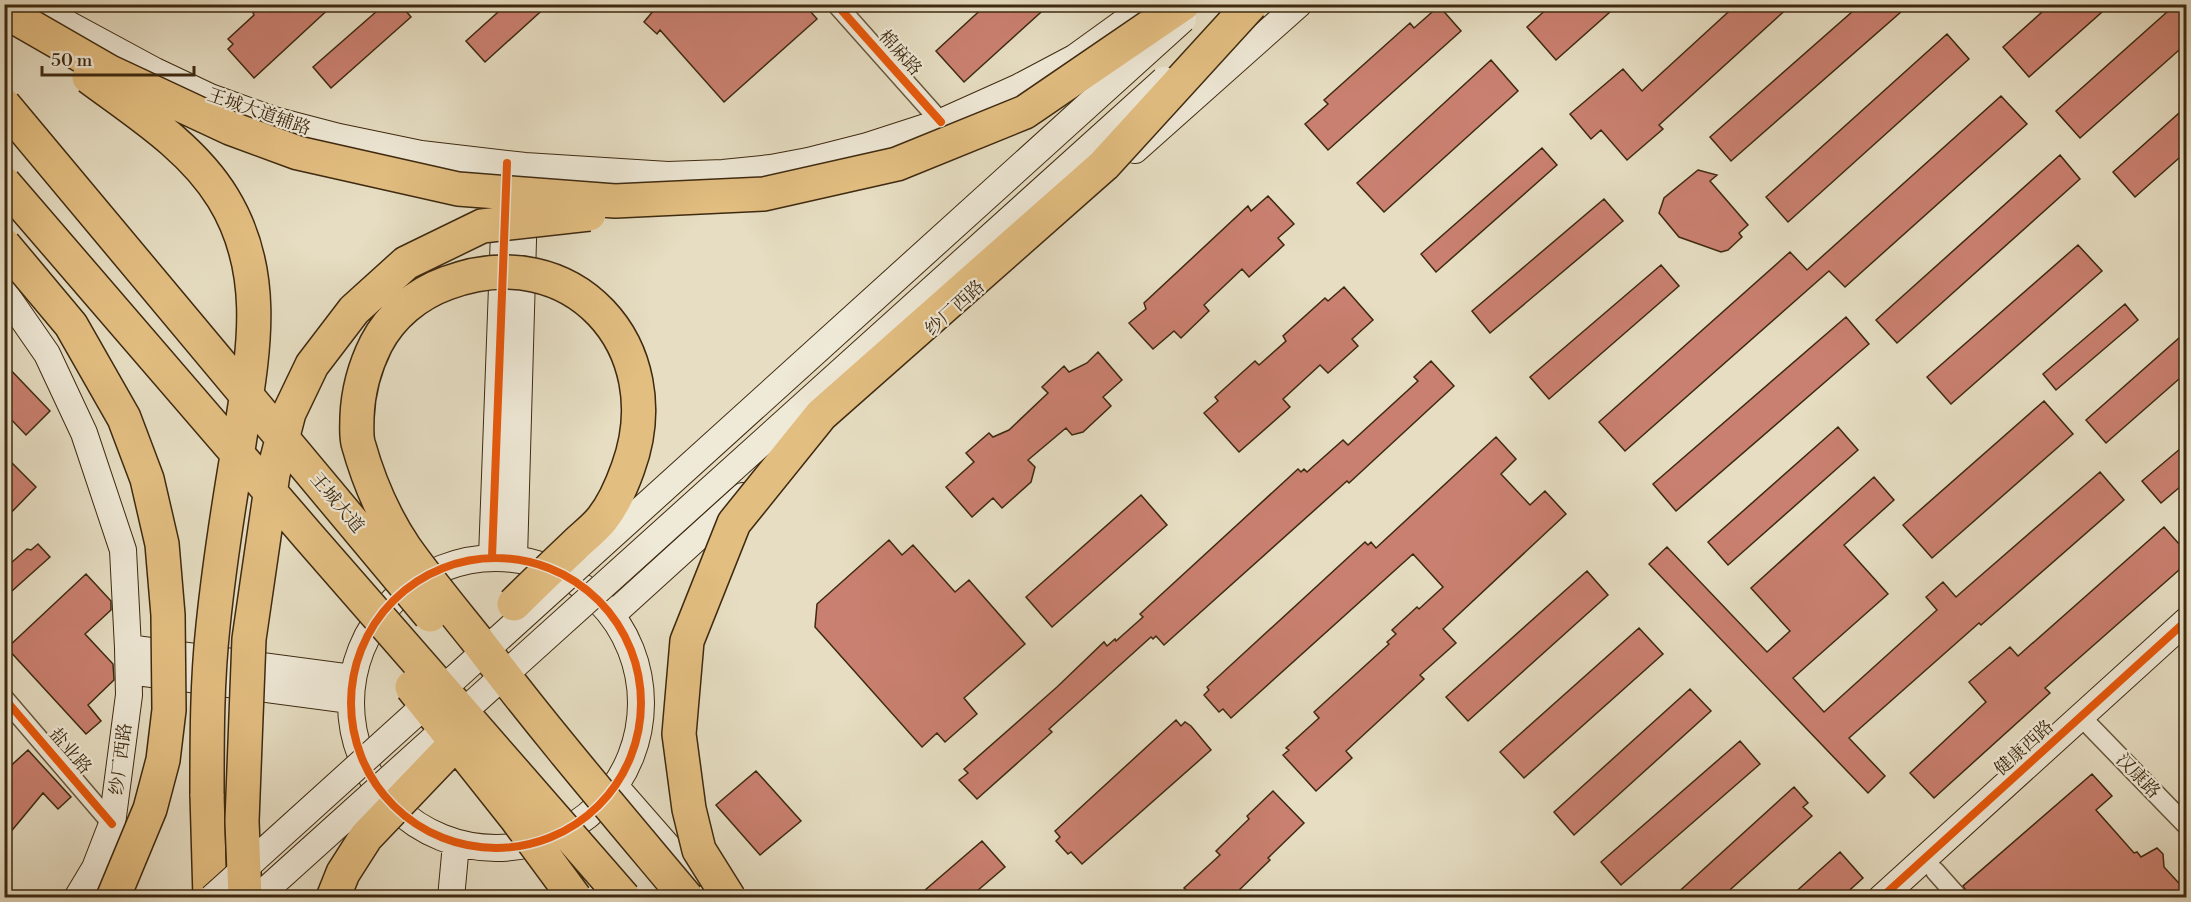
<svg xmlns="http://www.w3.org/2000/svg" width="2191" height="902" font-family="'Libre Bodoni','Noto Serif SC',serif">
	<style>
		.building { fill: #ca8070; stroke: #3e2a10; stroke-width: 1.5 }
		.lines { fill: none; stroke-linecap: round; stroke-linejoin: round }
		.street-casing { stroke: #68573c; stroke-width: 21 }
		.secondary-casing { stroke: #3e2a10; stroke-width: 28 }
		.highway-casing { stroke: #3e2a10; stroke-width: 36 }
		.street { stroke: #efe9d7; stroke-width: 18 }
		.secondary { stroke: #efe9d7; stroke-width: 26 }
		.highway { stroke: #e3be81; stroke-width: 33 }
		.secondary-bridge-casing { stroke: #3e2a10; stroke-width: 28; stroke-linecap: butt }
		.highway-bridge-casing { stroke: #3e2a10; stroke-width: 36; stroke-linecap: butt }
		.secondary-bridge { stroke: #efe9d7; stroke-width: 26 }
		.highway-bridge { stroke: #e3be81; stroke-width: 33 }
		.cycleway-casing { stroke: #efe9d7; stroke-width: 11 }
		.cycleway { stroke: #e8590c; stroke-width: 8 }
		.labels { text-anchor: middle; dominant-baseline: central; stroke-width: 4.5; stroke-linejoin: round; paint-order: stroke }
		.street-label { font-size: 18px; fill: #3e2a10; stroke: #efe9d7 }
	</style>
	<rect width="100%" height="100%" fill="#e6ddc2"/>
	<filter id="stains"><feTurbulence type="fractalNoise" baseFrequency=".00333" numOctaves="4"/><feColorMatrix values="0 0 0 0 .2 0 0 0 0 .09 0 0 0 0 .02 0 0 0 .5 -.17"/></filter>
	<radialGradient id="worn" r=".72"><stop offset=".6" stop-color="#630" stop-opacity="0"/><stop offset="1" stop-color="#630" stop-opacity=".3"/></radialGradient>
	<path class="building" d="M262,4h72l-80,74 -26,-29 5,-5 -5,-5 26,-24 -1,-2z
		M385,4h15l11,13 -80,71 -18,-21z
		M507,4h42l-64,58 -19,-21z
		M659,4h145l13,15 -93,83 -64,-72 -3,4 -13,-12z
		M987,4h63l-86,78 -28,-31z
		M1552,4h67l-63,56 -29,-33z
		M1737,4h55l-133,121 4,4 -36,31 -26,-30 -10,9 -21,-25 53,-45 19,22z
		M1861,4h49l-179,157 -21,-24z
		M2051,4h60l-82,73 -26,-30z
		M2176,4h11v39l-107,95 -24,-27z
		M1439,6l22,25 -133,119 -23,-26 23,-20 -4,-4 86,-77 4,5z
		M1947,34l22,25 -181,163 -22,-25z
		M1491,60l27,31 -134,121 -27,-29z
		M2001,96l26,28 -182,163 -16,-16 -204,180 -26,-29 191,-170 17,18z
		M2187,106v45l-52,46 -22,-25z
		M1542,148l15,17 -121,107 -15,-18z
		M2060,155l20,24 -183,164 -21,-23z
		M1698,170l19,5 -7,6 38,44 -9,8 3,4 -14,13 -7,2 -42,-15 -20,-24 5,-15z
		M1268,196l26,28 -16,14 6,7 -35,32 -7,-8 -38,36 5,6 -28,27 -7,-7 -21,18 -24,-26 17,-14 -2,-6 104,-97 3,5z
		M1604,199l19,22 -133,112 -18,-22z
		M2078,245l24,26 -151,133 -24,-27z
		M1661,265l18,21 -130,113 -19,-22z
		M1344,287l29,33 -21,19 6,7 -30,27 -8,-8 -37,34 7,8 -51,45 -35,-39 14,-12 -3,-4 40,-36 4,4 27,-24 -3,-5 42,-38 3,3z
		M2125,304l13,16 -82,70 -13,-16z
		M1846,317l23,27 -193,167 -23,-27z
		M2187,331v41l-81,71 -20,-23z
		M1098,352l24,28 -19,17 8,9 -28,26 -11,3 -6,-7 -38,32 7,7 -4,15 -29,26 -9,-10 -21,19 -26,-30 28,-25 -8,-9 23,-20 4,4 16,-7 39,-37 -6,-6 22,-21 5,6 18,-9z
		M1431,361l23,25 -105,97 -2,-2 -183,164 -8,-9 -3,3 -2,-2 -102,92 3,3 -75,67 -18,-19 9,-7 -4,-4 93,-82 47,-45 3,4 8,-7 1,2 27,-24 -3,-3 158,-145 3,3 3,-3 3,3 36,-32 5,5 70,-64 -4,-4z
		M4,363l46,48 -24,24 -22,-23z
		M2044,401l29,33 -141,124 -29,-33z
		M1838,427l20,23 -130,115 -20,-23z
		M1496,437l20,22 -15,15 29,31 15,-14 21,23 -123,115 13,14 -36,32 4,4 -78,72 6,7 -36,33 -33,-36 6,-5 -3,-2 33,-30 -5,-6 75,-68 -2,-2 9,-8 -4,-4 25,-23 2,2 24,-22 -30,-33 -182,164 -8,-9 -4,3 -15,-17 5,-5 -2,-3 158,-145 3,3 3,-3 5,6z
		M2187,443v38l-26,22 -19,-22z
		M4,455l32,32 -32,33z
		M2100,472l24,28 -143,125 -2,-2 -130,115 36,38 -17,17 -219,-229 18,-17 100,105 23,-21 -39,-43 123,-111 20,23 -50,45 44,49 -95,84 31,34 113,-102 -11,-13 17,-15 13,15z
		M1141,495l26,30 -115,102 -26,-30z
		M2164,527l23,26v10l-142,125 5,5 -116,105 -24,-25 76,-71 -17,-20 41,-35 8,9z
		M889,540l13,15 11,-10 42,47 14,-12 56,64 -61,54 13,16 -32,28 -8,-9 -15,14 -107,-120 2,-23z
		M38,544l12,13 -46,41v-29l23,-20 4,1z
		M1587,571l21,24 -140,126 -22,-24z
		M86,574l25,27v9l-26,24 28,30 1,16 -26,25 13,16 -15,13 -79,-86z
		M1639,628l24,26 -139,124 -24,-26z
		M1690,689l21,22 -137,124 -20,-23z
		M1176,720l5,6 4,-4 6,4 20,24 -129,114 -11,-12 -3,2 -12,-13 4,-4 -5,-6z
		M1740,741l20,23 -139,121 -20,-23z
		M28,750l43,47 -13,12 -15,-16 -39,47v-68z
		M756,771l45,50 -41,34 -44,-50z
		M2092,774l20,22 -16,14 38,43 3,-1 4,5 16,-9 6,6 1,13 23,25v5h-217l-7,-11z
		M1794,787l14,16 -5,4 9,9 -90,81h-49z
		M1273,791l31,32 -36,35 2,2 -38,37h-38l-10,-9 36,-33 -4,-4 33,-32 -2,-3z
		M982,841l23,26 -35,30h-53z
		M1840,852l23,26 -21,19h-52z"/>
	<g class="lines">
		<defs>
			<path id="street" d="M836,4l105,118
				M4,698l108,126
				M2090,726l96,99
				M1935,871l24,27"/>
			<path id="secondary" d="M31,4l124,67 55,26 64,23 65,17 82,17 104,12 143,9 55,-2 48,-5 37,-7 59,-15 74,-24 78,-35 55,-29 75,-54
				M1135,150l164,-146
				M4,292l43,62 37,79 39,117 5,98 1,47 -17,129 -17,44 -18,30
				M492,557l13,-351
				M514,558l10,-353
				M351 703a145 145 0 1 1 290 0a145 145 0 1 1-290 0Z
				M612,615l131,-119
				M128,648l224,30
				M129,671l221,29
				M615,786l98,112
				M557,851l42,47
				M451,898l5,-54
				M1881,898l305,-277"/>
			<path id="highway" d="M207,794l3,104"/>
		</defs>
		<use href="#street" class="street-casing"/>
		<use href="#secondary" class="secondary-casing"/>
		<use href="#highway" class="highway-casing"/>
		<use href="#street" class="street"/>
		<use href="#secondary" class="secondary"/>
		<use href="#highway" class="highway"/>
		<defs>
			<path id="secondary-bridge" d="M212,898l971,-879
				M257,898l907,-818"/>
			<path id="highway-bridge" d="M4,11l106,61 120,56 68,25 160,36 157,12 149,-7 133,-30 128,-52 158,-108
				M89,77c47,35 103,70 134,121 49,80 28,165 15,252 -10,59 -19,117 -25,176 -6,55 -6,112 -6,168
				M4,105l426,510
				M4,183l305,354 315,361
				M4,245l67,80 53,93 23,61 15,65 6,71 1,95 -6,50 -13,49 -37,89
				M514,604c20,-20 40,-39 60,-58 9,-9 20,-17 28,-27 12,-15 20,-34 26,-51 44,-121 -56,-232 -181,-185 -30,11 -56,32 -71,61 -12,24 -18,46 -19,73 0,9 -1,17 1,26 10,36 26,74 47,105 22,31 47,61 71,91 67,89 139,173 211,259
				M412,687l104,131 59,80
				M245,898l-3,-77 7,-182 24,-165 16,-61 23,-48 42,-55 52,-47 76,-37 107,-12
				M333,898l10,-25 23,-36 87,-91
				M729,898l-30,-48 -10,-41 -10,-75 8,-93 47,-118 87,-108 283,-250 147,-161"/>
		</defs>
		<use href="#secondary-bridge" class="secondary-bridge-casing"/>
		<use href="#highway-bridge" class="highway-bridge-casing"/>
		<use href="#secondary-bridge" class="secondary-bridge"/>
		<use href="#highway-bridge" class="highway-bridge"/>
		<defs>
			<path id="cycleway" d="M836,4l105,118
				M492,557l15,-394
				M351 703a145 145 0 1 1 290 0a145 145 0 1 1-290 0Z
				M4,698l108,126
				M1881,898l305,-277"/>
		</defs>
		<use href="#cycleway" class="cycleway-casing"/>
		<use href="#cycleway" class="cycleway"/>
	</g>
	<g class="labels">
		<g class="street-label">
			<text transform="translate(900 53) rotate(48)">棉麻路</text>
			<text transform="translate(259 112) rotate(19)">王城大道辅路</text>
			<text transform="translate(955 308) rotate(-42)">纱厂西路</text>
			<text transform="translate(337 503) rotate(50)">王城大道</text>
			<text transform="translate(2024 748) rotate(-42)">健康西路</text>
			<text transform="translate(70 751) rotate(49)">盐业路</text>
			<text transform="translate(121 759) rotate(-83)">纱厂西路</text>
			<text transform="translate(2138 776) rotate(46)">汉康路</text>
		</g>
	</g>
	<rect width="2191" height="902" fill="none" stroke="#e6ddc2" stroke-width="24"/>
	<rect x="6" y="6" width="2179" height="890" fill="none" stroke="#3e2a10" stroke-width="3"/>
	<rect x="12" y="12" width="2167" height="878" fill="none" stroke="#3e2a10" stroke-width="1.5"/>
	<path d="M42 66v9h152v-9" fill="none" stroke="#3e2a10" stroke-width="3"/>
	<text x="51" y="66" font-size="18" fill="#3e2a10" stroke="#efe9d7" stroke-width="4.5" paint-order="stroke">50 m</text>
	<rect width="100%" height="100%" filter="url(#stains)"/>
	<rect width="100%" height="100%" fill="url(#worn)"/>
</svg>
